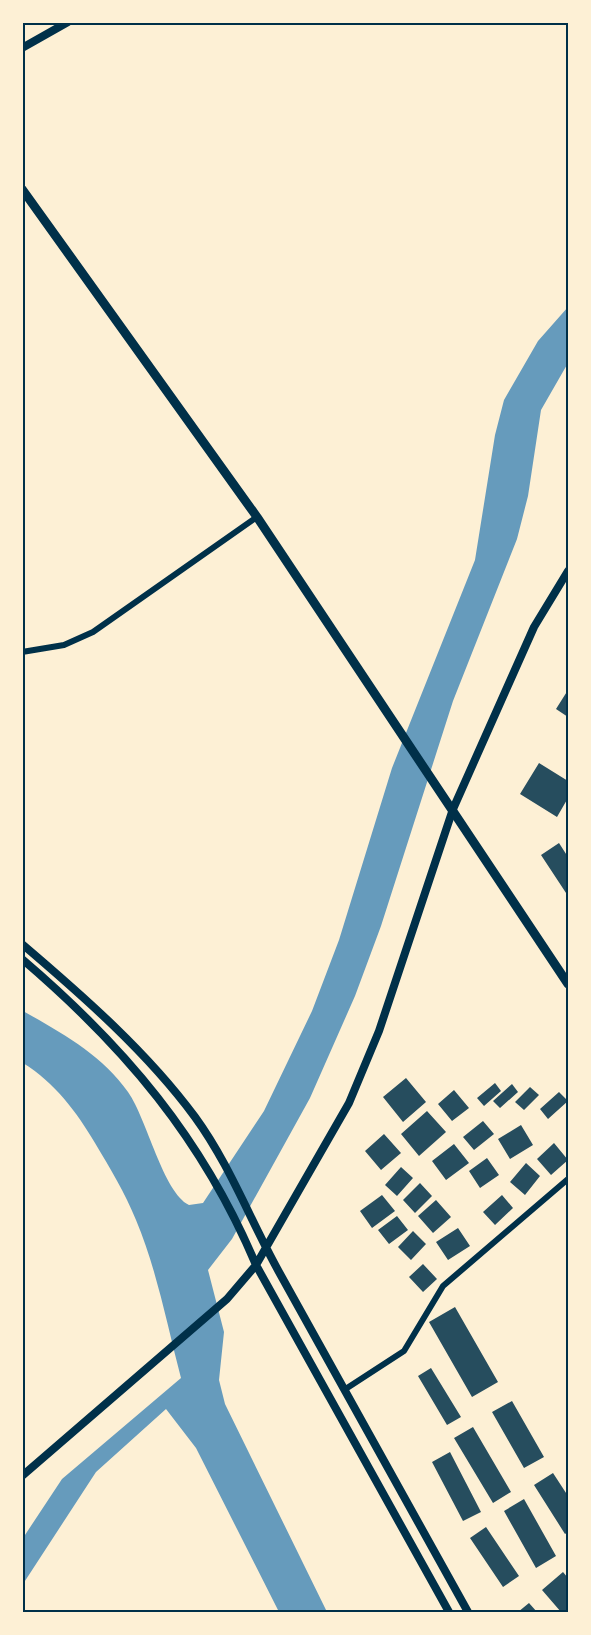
<svg xmlns="http://www.w3.org/2000/svg" width="591" height="1635" font-family="'Source Sans 3',sans-serif">
	<style>
		.water { fill: #669bbc }
		.building { fill: #264d5e }
		.lines { fill: none; stroke-linecap: round; stroke-linejoin: round }
		.minor { stroke: #003049; stroke-width: 6 }
		.tertiary { stroke: #003049; stroke-width: 8 }
		.secondary { stroke: #003049; stroke-width: 9 }
		.neatline { fill: none; stroke: #003049; stroke-width: 2 }
	</style>
	<rect width="100%" height="100%" fill="#fdf0d5"/>
	<path class="water" d="M568,307v56l-27,47 -13,86 -11,43 -64,162 -72,225 -26,70 -45,102 -78,141 -24,31 16,62 -5,48 6,24 102,208h-48l-83,-164 -30,-39 -70,63 -73,112v-46l39,-59 119,-101c-14,-53 -24,-108 -45,-158 -11,-27 -26,-52 -41,-77 -19,-32 -40,-60 -72,-80v-52c39,22 79,44 105,81 19,27 35,100 61,113l14,-2 61,-92 48,-100 27,-71 53,-172 83,-208 20,-125 9,-35 34,-59z"/>
	<path class="building" d="M568,690v27l-12,-8z
		M539,763l29,18v17l-11,19 -37,-23z
		M559,843l9,14v39l-27,-41z
		M406,1078l20,24 -23,20 -20,-25z
		M495,1083l6,8 -17,15 -7,-8z
		M512,1084l6,8 -18,16 -7,-7z
		M530,1087l9,8 -15,15 -9,-8z
		M454,1090l15,18 -17,13 -14,-17z
		M559,1092l9,9 -20,18 -8,-10z
		M427,1111l19,21 -27,24 -18,-22z
		M483,1121l11,13 -20,16 -11,-13z
		M521,1125l12,20 -23,14 -12,-20z
		M384,1134l17,19 -20,17 -16,-19z
		M554,1143l14,17 -17,15 -14,-16z
		M454,1144l15,19 -23,17 -14,-19z
		M487,1158l12,17 -19,13 -11,-17z
		M526,1163l14,13 -15,19 -15,-13z
		M401,1167l12,11 -16,18 -12,-11z
		M420,1183l12,13 -17,17 -12,-13z
		M382,1195l13,16 -23,17 -12,-17z
		M502,1195l11,13 -18,17 -12,-13z
		M436,1200l15,17 -18,16 -15,-17z
		M397,1216l11,14 -19,14 -11,-14z
		M458,1228l12,18 -22,14 -12,-18z
		M413,1231l13,13 -15,16 -13,-13z
		M423,1264l14,15 -14,13 -14,-15z
		M455,1307l43,75 -26,15 -43,-75z
		M431,1368l30,49 -14,8 -29,-49z
		M512,1401l32,56 -20,11 -32,-56z
		M473,1427l38,65 -18,11 -39,-65z
		M450,1452l31,60 -18,9 -31,-59z
		M553,1473l15,23v36l-3,2 -31,-49z
		M524,1499l32,57 -20,12 -32,-57z
		M486,1527l33,49 -16,11 -33,-49z
		M563,1572l5,6v34h-7l-19,-22z
		M529,1603l8,9h-19z"/>
	<g class="lines">
		<path class="minor" d="M22,652l42,-7 29,-13 164,-115
			M344,1390l60,-39 39,-65 125,-107"/>
		<path class="tertiary" d="M22,48l46,-26
			M22,944c61,52 125,108 173,173 35,48 55,103 84,155 63,113 126,227 189,340
			M22,959c103,88 181,180 234,306l193,347
			M22,1476l205,-177 29,-34 93,-162 30,-72 74,-222 81,-182 34,-56"/>
		<path class="secondary" d="M22,189l235,328 311,467"/>
	</g>
	<rect width="591" height="1635" fill="none" stroke="#fdf0d5" stroke-width="48"/>
	<rect x="24" y="24" width="543" height="1587" class="neatline"/>
</svg>
